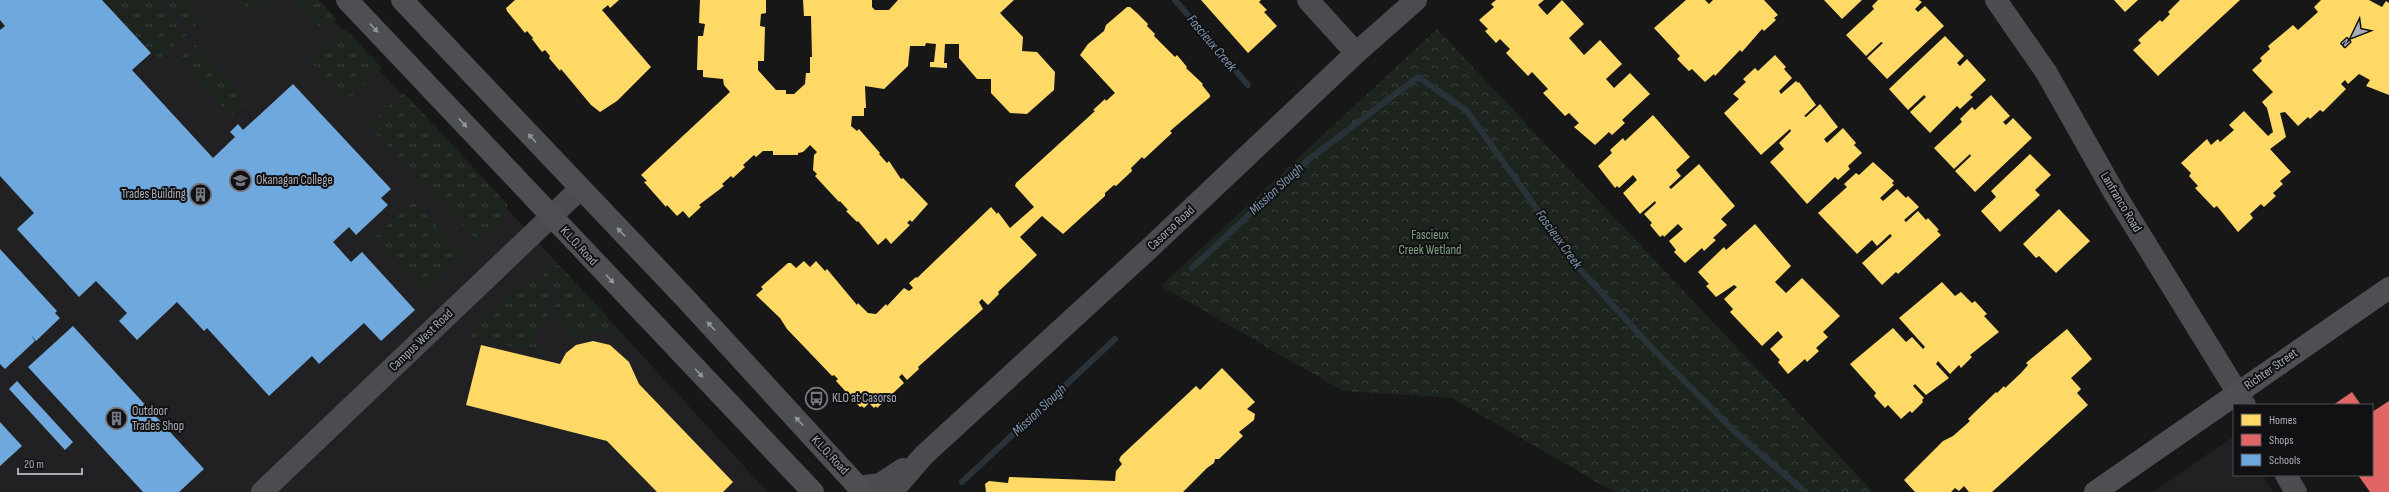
<svg xmlns="http://www.w3.org/2000/svg" width="2389" height="492" font-family="'Sofia Sans Condensed',sans-serif">
	<style>
		.built { fill: #212123 }
		.grass { fill: url(#grass-tufts) }
		.park { fill: url(#park-crowns) }
		.homes { fill: #ffd966 }
		.shops { fill: #e06666 }
		.schools { fill: #6fa8dc }
		.lines { fill: none; stroke-linecap: round; stroke-linejoin: round }
		.stream { stroke: #2a3239; stroke-width: 6 }
		.minor { stroke: #4b4c50; stroke-width: 22 }
		.major { stroke: #4d4f52; stroke-width: 22 }
		.oneway { fill: #91969e }
		.labels { text-anchor: middle; dominant-baseline: central; stroke-width: 4; stroke-linejoin: round; paint-order: stroke }
		.poi-label { font-size: 13px; fill: #a8adb8; stroke: #111113; text-anchor: start }
		.street-label { font-size: 13px; fill: #a8adb8; stroke: #111113 }
		.park-label { font-size: 13px; fill: #7fa381; stroke: #111113 }
		.water-label { font-size: 14px; font-style: italic; fill: #7f9bb3; stroke: #111113 }
	</style>
	<defs>
		<pattern id="grass-tufts" width="24" height="20" patternUnits="userSpaceOnUse"><rect width="24" height="20" fill="#1d241e"/><path d="M3 7l-1-3M5 7V3M7 7l1-3M15 17l-1-3M17 17v-4M19 17l1-3" fill="none" stroke="#3b413d"/></pattern>
		<pattern id="park-crowns" width="20" height="18" patternUnits="userSpaceOnUse"><rect width="20" height="18" fill="#1d241e"/><path d="M2 6a3 3 0 1 1 6 0M12 15a3 3 0 1 1 6 0" fill="none" stroke="#3b413d"/></pattern>
	</defs>
	<rect width="100%" height="100%" fill="#171717"/>
	<path class="built" d="M0,0h315l453,492h-768z
		M2234,436v39h29l10,17h-120z"/>
	<path class="grass" d="M102,0h51l33,35 -28,25z
		M164,0h21l18,19 -12,10z
		M240,0h29l-14,10 -8,-3z
		M294,0h25l17,19 -13,12z
		M345,29l37,39 -36,33 -36,-40z
		M195,44l52,57 -16,15 -52,-57z
		M402,94l4,1 102,110 -6,11 1,10 -10,9 -4,-4 -11,10 -110,-116z
		M414,201l49,54 -39,36 -50,-54z
		M540,265l20,1 62,67c-17,-1 -31,-3 -47,5l-20,-21 1,-26 -13,-16z
		M532,275l17,16 -1,24c-9,9 -13,15 -14,27l9,11 -70,-15 -2,-6 6,-6z"/>
	<path class="park" d="M1437,29l436,463h-259l-162,-94 -109,-7 -182,-105z"/>
	<path class="homes" d="M515,0h104l-9,8 -2,-3 -6,5 49,57 -34,34 -17,11 -9,-7 -30,-36 -1,2 -11,-13 1,-2 -5,-6 -3,2 -10,-13 1,-1 -6,-7 -2,2 -18,-22 -1,-3z
		M700,0h66v13l-5,1 -1,12 5,1 -1,34h-6v9l18,20h10v4h8l11,-10 1,-11h4v-16h2l-1,-41h-7l-1,-16h69v7l3,3h14l9,-10h116l-14,13 23,24 -1,14 15,1 18,20 -1,18 -27,24 -17,-1 -19,-20v-14h-14l-18,-21v-14h-14l-1,19h3v5l-17,-1v-5h4l2,-18 -10,-1 -1,3h-15l-2,20 -24,23 -19,-3 1,22h-2v8h-12l-1,10 6,5 2,-2 21,24 -1,1 8,9 2,-2 12,18 2,-1 25,26 -16,18 -2,-2 -3,3 3,2 -19,19 -5,-6 -8,7 -20,-24 -1,1 -11,-11 2,-1 -8,-9 -1,1 -24,-26 2,-2 -4,-4 1,-15 3,-3 -7,-7 -7,7 -5,1v2h-25v-4h-10l-7,6 -2,-2 -11,10 2,2 -12,11 -2,-2 -9,8 2,2 -25,19 2,2 -12,11 -6,-7 -6,5 -10,-11 -1,2 -22,-25 3,-1 -6,-6 89,-83 -6,-7 -1,-6 -20,-2v-7h-6l1,-34h5l2,-12 -6,-1z
		M1201,0h60l-2,2 8,8 -3,2 13,14 -29,27z
		M1496,0h48l-6,5 9,10 15,-15 22,24 -15,14 15,17 16,-15 22,24 -16,15 8,9 16,-15 20,21 -28,26 3,3 -13,12 -3,-3 -14,13 -21,-18 5,-4 -10,-10 -4,3 -22,-23 5,-4 -16,-17 -4,4 -22,-23 4,-4 -10,-10 -4,4 -11,-12 3,-2 -9,-9 15,-13 -3,-3z
		M1686,0h19l4,4 4,-4h51l14,15 -4,3 2,2 -12,11 -2,-2 -20,23 -2,-2 -25,26 -1,-2 -9,8 -13,-13 -3,2 -12,-12 3,-3 -26,-28z
		M1824,0h38l-20,19z
		M1878,0h41l3,2 -7,7 3,3 7,-6 19,20 -57,53 -20,-21 16,-15 -2,-1 -15,14 -20,-21 28,-26 -2,-3z
		M2114,0h24l-13,12z
		M2180,0h60l-82,76 -25,-26 8,-7 -3,-3 22,-20 2,2 8,-8 -2,-2z
		M2321,0h48l13,7 4,-6 3,2v92l-23,-9 4,-6 -11,-6 -11,10 -3,-4 -4,4 5,5 -23,23 -3,-2 -10,9 -2,-2 -10,9 -13,-14 -5,1 6,24 -16,12 21,23 -11,9 3,3 -10,9 3,3 -12,11 -3,-3 -11,10 3,4 -15,14 -21,-26 -3,2 -19,-20 3,-2 -9,-10 2,-3 -10,-10 26,-24 4,6 7,-6 2,3 14,-12 -5,-5 15,-14 24,25 5,-4 -6,-24 -5,-6 11,-10 -21,-22 10,-9 -2,-3 10,-9 -2,-3 25,-21 5,5 20,-18 -4,-5z
		M1127,7h3l7,6 11,11 -1,2 8,8 -1,2 21,21 2,-2 10,12 -1,1 17,16 -1,1 8,10v2l-40,34 2,2 -28,26 -2,-2 -11,11 1,3 -16,15 -2,-1 -9,8v3l-42,38 -21,-18 -22,21 17,18 -39,37 1,2 -11,11 -6,-6 -3,3 4,7 -65,58 1,2 -12,11 -5,-6 -3,3 5,6 -27,25 -1,-2 -2,2 -5,-5 -5,5 -2,-2 -2,1 -24,-26 2,-2 -4,-4 -2,1 -45,-47 -7,-11 -24,-23 7,-6 -2,-2 27,-24h3l5,5 8,-7 6,6 6,-6 9,10 2,-2 30,36 1,-2 10,10 8,1 10,-10 1,2 17,-18 5,3 4,-3 -4,-5 7,-6 1,1 74,-71 6,7 1,-2 12,16 24,-21 -19,-21 1,-3 79,-72 -2,-1 12,-11 1,2 9,-8 -35,-38 8,-11 16,-13 2,-6z
		M1945,36l19,20 -7,7 3,3 7,-7 19,21 -16,15 3,2 -13,12 -3,-3 -27,27 -20,-21 16,-15 -2,-2 -16,15 -19,-21z
		M1775,55l11,12 -2,2 8,9 -13,13 2,3 15,-13 2,2 1,-1 17,23 -12,11 2,1 14,-13 18,23 -14,12 3,4 16,-15 13,15 -2,2 8,8 -14,13 2,3 -12,11 -3,-3 -28,27 -37,-42 14,-13 -5,-6 12,-12 -1,-2 -29,26 -37,-42 15,-14 -6,-5 13,-12 -3,-3 12,-11 3,3z
		M1991,95l19,21 -7,6 3,3 7,-7 19,20 -57,54 -20,-21 16,-15 -1,-2 -16,15 -20,-21 28,-26 -2,-3 12,-12 3,3z
		M1653,115l37,42 -14,13 5,6 -12,11 2,2 28,-25 36,42 -14,13 6,6 -14,13 3,2 -12,11 -2,-3 -17,15 -11,-11 2,-2 -7,-9 14,-12 -5,-5 -14,13 -1,-2 -3,2 -10,-12 2,-2 -8,-9 12,-11 -1,-2 -15,13 -17,-21 14,-13 -4,-5 -14,13 -2,-2 -2,2 -17,-22 14,-13 -2,-3 13,-12 2,3z
		M2030,154l21,21 -16,15 5,5 -40,37 -19,-21 15,-14 -5,-6z
		M1873,162l21,19 -2,2 2,2 -14,13 3,3 14,-12 9,9 2,-2 11,11 -15,13 2,2 12,-11 8,9 2,-2 11,12 -2,1 4,4 -43,39 -2,-2 -14,13 -20,-22 30,-27 -2,-2 -13,12 -5,-6 -15,14 -39,-41 29,-26 -3,-3 12,-11 3,2z
		M2059,209l31,32 -34,32 -17,-17 -3,2 -13,-14z
		M1755,224l36,42 -16,16 11,11 16,-15 38,38 -17,16 5,5 -12,11 3,3 -12,11 -2,-3 -17,15 -10,-12 2,-2 -10,-11 13,-12 -5,-6 -16,15 -32,-34 3,-3 -9,-10 13,-12 -3,-2 -18,12 -10,-11 3,-2 -11,-12 26,-25 2,3z
		M1942,282l13,14 6,-4 11,11 3,-2 12,13 -3,2 15,16 -29,23 2,2 -11,11 -2,-3 -9,9 -12,-13 -2,3 13,14 -23,17 -11,-11 -2,2 11,12 -2,2 1,2 -11,11 -2,-2 -9,8 -13,-14 -3,3 -11,-12 2,-3 -26,-29 43,-36 13,14 6,-5 11,12 2,-2 -26,-29z
		M2067,329l25,30 -21,19 10,11 -4,4 11,12 -96,87h-23l-5,-6 -5,5 -4,-3 -4,4h-36l-11,-12 39,-39 10,-5 17,-15 -2,-2 7,-7 21,-20 1,1 7,-7 1,2 16,-15 7,-8 -2,-2z
		M593,341l17,4 19,17 10,22 94,98 -10,10h-66l-50,-51 -141,-36 15,-60 79,19 6,-11 10,-8z
		M1222,368l33,34 -8,7 8,5 -1,6 -15,12 4,4 -24,23h-4l-1,4 -7,5 -24,24h-197l-1,-8 4,-3 19,2 1,-6 106,4 1,-10 6,-7 -3,-4 2,-4 75,-70 4,4z"/>
	<path class="shops" d="M2352,392l9,13h-28z
		M2389,401v91h-19l-12,-17h14v-63z"/>
	<path class="schools" d="M0,0h102l49,53 -19,17 81,88 22,-21 -5,-5 8,-8 5,6 50,-46 98,105 -10,9 7,7 -32,30 -7,-8 -16,15 18,20 11,-10 53,58 -34,31 -17,-18 -45,41 -7,-8 -43,40 -62,-68 -3,3 -27,-29 -40,38 -18,-19 8,-8 -31,-32 -17,16 -62,-68 17,-16 -34,-37v-146l5,-4 -5,-6z
		M0,249l57,62 -2,2 5,5 -24,23 -5,-6 4,6 -30,28 -5,-5z
		M73,326l131,143 -25,23h-36l-115,-125z
		M17,381l56,61 -8,8 -56,-61z
		M0,422l22,24 -22,20z"/>
	<g class="lines">
		<path class="stream" d="M1175,0l73,85
			M1192,268l116,-108 110,-83 49,34 112,157 71,78 85,86 70,60
			M962,482l153,-143"/>
		<path class="minor" d="M1308,0l48,53
			M1996,0l50,72 69,122 130,211
			M2286,475l10,17
			M859,487l21,-3 23,-15
			M262,492l318,-303
			M892,492l32,-37 228,-209 204,-193 60,-53"/>
		<path class="major" d="M347,0l466,492
			M402,0l284,299 177,193
			M2095,492l294,-204"/>
	</g>
	<defs><path id="oneway-solid" d="M-6-.8H1V-3.2L6.5 0L1 3.2V.8H-6Z"/></defs>
	<g class="oneway">
		<use href="#oneway-solid" transform="translate(374 28) rotate(47)"/>
		<use href="#oneway-solid" transform="translate(463 123) rotate(47)"/>
		<use href="#oneway-solid" transform="translate(532 138) rotate(-133)"/>
		<use href="#oneway-solid" transform="translate(621 232) rotate(-134)"/>
		<use href="#oneway-solid" transform="translate(610 279) rotate(47)"/>
		<use href="#oneway-solid" transform="translate(711 326) rotate(-133)"/>
		<use href="#oneway-solid" transform="translate(699 373) rotate(46)"/>
		<use href="#oneway-solid" transform="translate(799 421) rotate(-133)"/>
	</g>
	<defs>
		<symbol id="university-ring" viewBox="-11 -11 22 22"><circle r="9.5" fill="#111113" stroke="#757880" stroke-width="1.5"/><path d="M0-5L7-2L0 1L-7-2ZM-4 1L0 2.5L4 1V4Q0 6-4 4Z" fill="#757880"/></symbol>
		<symbol id="building-ring" viewBox="-11 -11 22 22"><circle r="9.5" fill="#111113" stroke="#757880" stroke-width="1.5"/><path d="M-4-6H4V6H1V3H-1V6H-4ZM-2.5-4.3h1.7v1.8h-1.7ZM.8-4.3h1.7v1.8H.8ZM-2.5-1h1.7V.8h-1.7ZM.8-1h1.7V.8H.8Z" fill="#757880"/></symbol>
		<symbol id="bus-ring" viewBox="-11 -11 22 22"><circle r="9.5" fill="#111113" stroke="#757880" stroke-width="1.5"/><path d="M-5-6H5V4H4V6H2V4H-2V6H-4V4H-5ZM-3.5-4V0h7V-4ZM-3.5 1.2v1.5H-2V1.2ZM2 1.2v1.5H3.5V1.2Z" fill="#757880"/></symbol>
	</defs>
	<g fill-rule="evenodd">
		<use href="#university-ring" x="228" y="168" width="25" height="25"/>
		<use href="#building-ring" x="188" y="182" width="25" height="25"/>
		<use href="#bus-ring" x="804" y="386" width="25" height="25"/>
		<use href="#building-ring" x="104" y="406" width="25" height="25"/>
	</g>
	<g class="labels">
		<g class="poi-label">
			<text x="256" y="180">Okanagan College</text>
			<text x="186" y="194" text-anchor="end">Trades Building</text>
			<text x="832" y="398">KLO at Casorso</text>
			<text x="132" y="411">Outdoor<tspan x="132" dy="15">Trades Shop</tspan></text>
		</g>
		<g class="street-label">
			<text transform="translate(2121 202) rotate(59)">Lanfranco Road</text>
			<text transform="translate(1171 228) rotate(-43)">Casorso Road</text>
			<text transform="translate(579 246) rotate(47)">K.L.O. Road</text>
			<text transform="translate(421 340) rotate(-44)">Campus West Road</text>
			<text transform="translate(2271 369) rotate(-35)">Richter Street</text>
			<text transform="translate(830 455) rotate(47)">K.L.O. Road</text>
		</g>
		<g class="park-label">
			<text x="1430" y="235">Fascieux<tspan x="1430" dy="15">Creek Wetland</tspan></text>
		</g>
		<g class="water-label">
			<text transform="translate(1212 43) rotate(50)">Fascieux Creek</text>
			<text transform="translate(1276 189) rotate(-43)">Mission Slough</text>
			<text transform="translate(1559 239) rotate(54)">Fascieux Creek</text>
			<text transform="translate(1039 410) rotate(-43)">Mission Slough</text>
		</g>
	</g>
	<rect x="2233" y="404" width="140" height="72" fill="#111113" stroke="#4d4f55"/>
	<rect x="2241" y="414" width="20" height="12" fill="#ffd966" stroke="#4d4f55"/>
	<text x="2269" y="424" font-size="12" fill="#a8adb8">Homes</text>
	<rect x="2241" y="434" width="20" height="12" fill="#e06666" stroke="#4d4f55"/>
	<text x="2269" y="444" font-size="12" fill="#a8adb8">Shops</text>
	<rect x="2241" y="454" width="20" height="12" fill="#6fa8dc" stroke="#4d4f55"/>
	<text x="2269" y="464" font-size="12" fill="#a8adb8">Schools</text>
	<g transform="translate(2353 36) rotate(227)" stroke="#111113" stroke-width="3" paint-order="stroke">
	<path d="M0-3L7 15L0 10L-7 15Z" fill="#a8adb8"/>
	<text y="-6" font-size="11" font-weight="bold" text-anchor="middle" fill="#a8adb8">N</text>
	</g>
	<path d="M18 468v6h64v-6" fill="none" stroke="#a8adb8" stroke-width="2"/>
	<text x="24" y="468" font-size="12" fill="#a8adb8" stroke="#111113" stroke-width="3" paint-order="stroke">20 m</text>
</svg>
